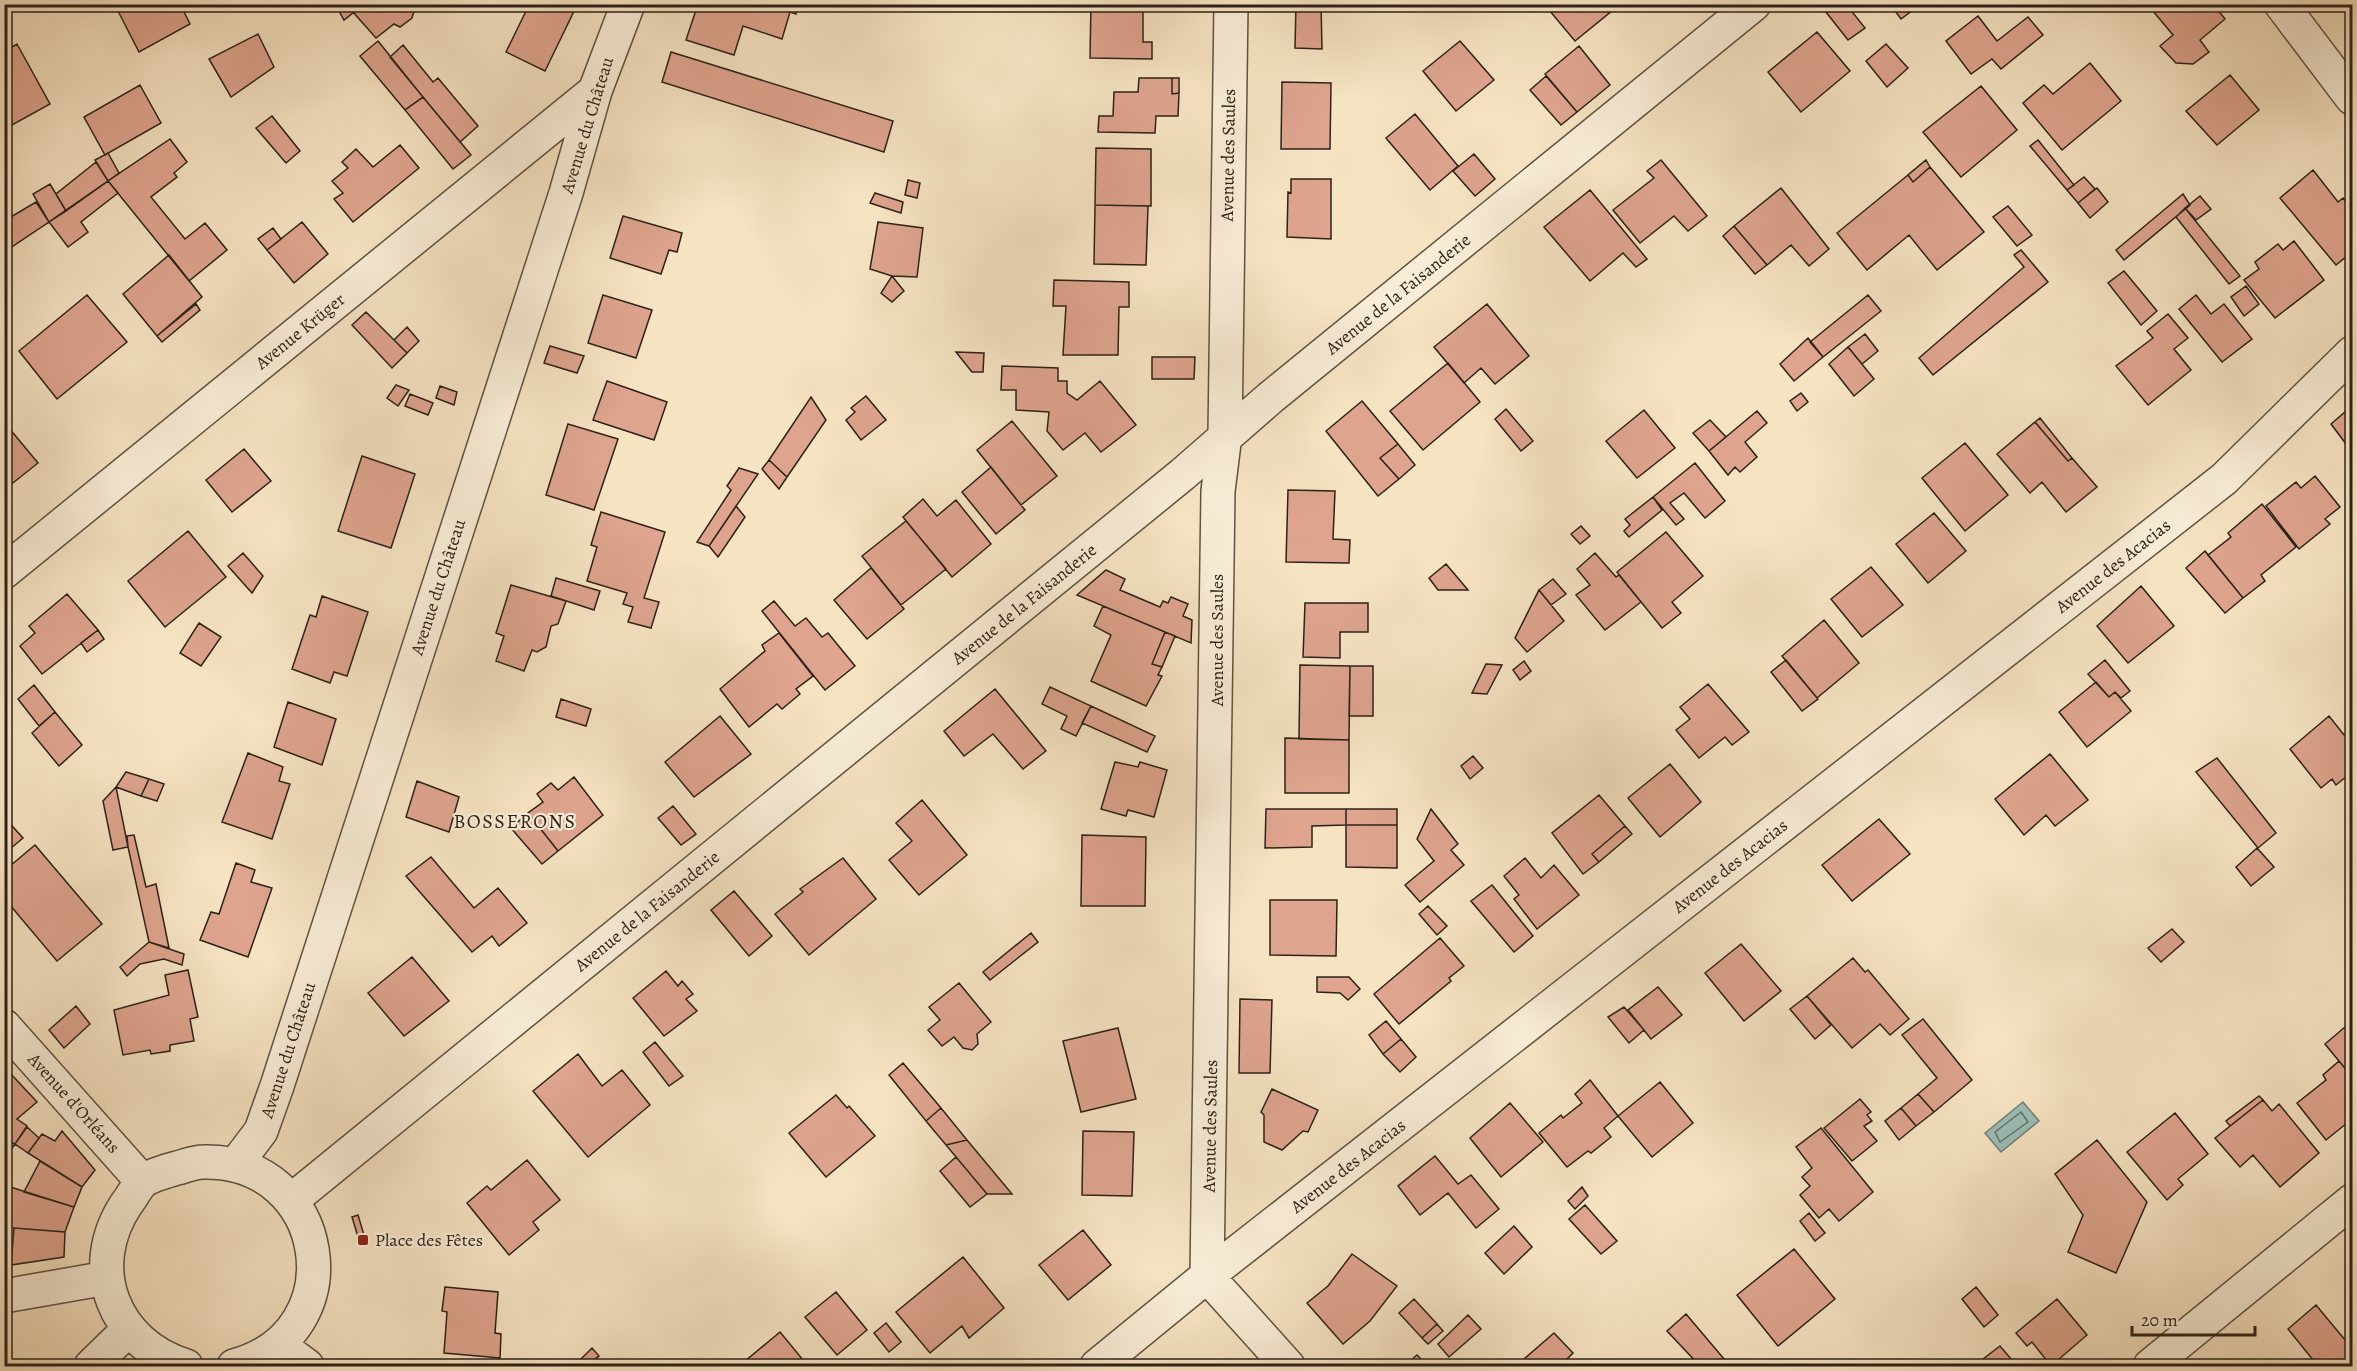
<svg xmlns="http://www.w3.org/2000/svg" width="2357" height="1371" font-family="Alegreya,serif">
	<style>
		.water { fill: #9dbeb7; stroke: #707f77; stroke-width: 1.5 }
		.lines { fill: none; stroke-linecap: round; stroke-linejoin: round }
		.shore { stroke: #657068; stroke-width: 1.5 }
		.building { fill: #dea48e; stroke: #2d2118; stroke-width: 1.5 }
		.minor-casing { stroke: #5f5242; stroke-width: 36 }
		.minor { stroke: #f9edd7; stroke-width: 33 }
		.poi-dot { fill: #8f2418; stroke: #f9edd7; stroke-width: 2 }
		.labels { text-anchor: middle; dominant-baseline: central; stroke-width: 4.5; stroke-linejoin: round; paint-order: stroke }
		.street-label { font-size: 18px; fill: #2d2118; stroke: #f9edd7 }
		.poi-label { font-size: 18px; fill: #2d2118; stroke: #f9edd7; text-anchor: start }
		.neighbourhood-label { font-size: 20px; letter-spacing: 1.5px; fill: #2d2118; stroke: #f9edd7 }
	</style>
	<rect width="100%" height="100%" fill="#f6e3c2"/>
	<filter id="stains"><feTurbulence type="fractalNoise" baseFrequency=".00333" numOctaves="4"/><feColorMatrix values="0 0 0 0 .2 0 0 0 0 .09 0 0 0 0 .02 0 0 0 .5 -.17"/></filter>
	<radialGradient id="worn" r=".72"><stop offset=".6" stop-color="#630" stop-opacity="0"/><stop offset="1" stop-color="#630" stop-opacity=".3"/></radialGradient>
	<path class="water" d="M2023,1102l16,19 -38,31 -16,-19z"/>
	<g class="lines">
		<path class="shore" d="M2021,1112l7,10 -28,20 -5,-10z"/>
	</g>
	<path class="building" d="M125,4h55l10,20 -51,28 -22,-43z
		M335,4h29l-20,16z
		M364,4h58l-8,7 -2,7 -12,9 -6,-3 -18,14 -23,-26z
		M698,4h68l24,8 -8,27 -39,-13 -9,29 -48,-15z
		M766,4h33l-3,10z
		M1091,4h52v38h9v17l-62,-1z
		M1296,4h25l1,45 -27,-1z
		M1544,4h65l4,6 -38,31z
		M1836,4h10l19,24 -17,12 -22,-28z
		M1890,4h25l2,3 -16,12z
		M2147,4h66l12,15 -25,21 9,12 -16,12 -17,-1 -16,-17 13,-11z
		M529,5h48l-32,66 -39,-19z
		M1978,16l19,25 31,-24 15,18 -42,34 -9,-10 -21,15 -25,-33z
		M1817,32l33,39 -49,41 -33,-40z
		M258,34l16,33 -43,30 -22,-38z
		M378,41l45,56 -18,13 -45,-54z
		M1460,41l34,39 -38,31 -33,-40z
		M17,44l33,60 -38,21 -8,-14v-59z
		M1886,44l22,24 -21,19 -21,-26z
		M403,45l30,37 5,-4 40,48 -18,16 -70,-85z
		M1579,46l31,39 -33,27 -32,-38z
		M671,52l222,69 -9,31 -222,-70z
		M2090,63l31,38 -59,49 -39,-47 21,-18 9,9z
		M2230,75l29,35 -42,35 -31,-34z
		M1546,76l31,36 -16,13 -31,-35z
		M1139,78h33v16l7,-1 -1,23h-22l-1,17 -57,-1 1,-16h14l1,-24h24z
		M1172,78h7v15l-7,1z
		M1282,82l49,1 -1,66h-49z
		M140,85l21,38 -56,32 -21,-38z
		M1981,86l36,44 -56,47 -38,-45z
		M423,97l48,58 -18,14 -48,-59z
		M1415,114l43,52 -28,24 -44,-52z
		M272,116l28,35 -14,12 -30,-35z
		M170,139l17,23 -13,11 3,4 -26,20 34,42 20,-16 22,27 -38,31 -81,-100z
		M2038,140l36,45 -7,5 -37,-44z
		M400,145l19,23 -66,54 -19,-23 9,-6 -11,-12 16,-13 -6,-6 14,-13 17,18z
		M1096,148l55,1v57l-56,-1z
		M108,153l11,20 -11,8 -13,-21z
		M1474,154l21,25 -20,17 -22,-25z
		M1661,160l46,56 -19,15 -14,-15 -34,27 -27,-33 41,-32 -7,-7z
		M1926,160l4,7 -17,15 -5,-7z
		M96,162l12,19 -42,30 -10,-17z
		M1930,167l54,65 -47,38 -28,-35 -42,35 -30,-37 71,-58 5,7z
		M2313,170l25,32 5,-4 9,11v43l-16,13 -56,-67z
		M2084,177l11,12 -17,14 -11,-13z
		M1291,179h40v60l-44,-2 1,-45 3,1z
		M908,180l12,3 -3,15 -12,-3z
		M108,181l10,12 -37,29 7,10 -20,15 -19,-25z
		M50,184l16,27 -17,11 -16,-28z
		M1781,188l48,61 -20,17 -18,-21 -24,20 -33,-39z
		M2097,188l11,14 -18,16 -12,-15z
		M1590,190l57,69 -11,8 -13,-14 -33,28 -46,-54z
		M875,193l28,9 -2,11 -31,-10z
		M2183,194l7,11 -66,55 -8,-10z
		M2200,196l11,13 -15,11 -11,-12z
		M36,202l13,20 -45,30v-31z
		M1095,205l53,1 -2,59 -52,-1z
		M2008,206l24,29 -15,11 -24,-29z
		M2185,208l55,68 -11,8 -53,-67z
		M623,216l59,17 -5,19 -8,-2 -8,24 -51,-16z
		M302,222l26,32 -34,29 -27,-33z
		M878,222l45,6 -6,49 -25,-1 -22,-7z
		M1734,226l33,39 -12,9 -32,-38z
		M273,228l8,11 -14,11 -9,-11z
		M2294,241l30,39 -49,38 -31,-38 15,-11 -4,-7 23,-18 5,6z
		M2021,250l27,32 -115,93 -14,-17 105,-91 -10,-12z
		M169,255l33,42 -45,39 -34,-42z
		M2124,271l33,40 -16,14 -33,-42z
		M892,276l12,15 -12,11 -11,-9z
		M1054,280l75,2v25h-10l-1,48h-55l3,-49h-13z
		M2246,286l13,18 -15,12 -13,-19z
		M87,295l40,47 -70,57 -38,-48z
		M603,295l49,15 -16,48 -48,-15z
		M1868,295l13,16 -58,46 -13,-15z
		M2196,295l15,19 13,-10 28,35 -30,23 -43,-53z
		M196,304l4,6 -38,32 -5,-6z
		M1487,304l42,52 -34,28 -14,-16 -17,15 -30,-36z
		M366,312l41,41 -15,15 -40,-43z
		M2168,314l20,24 -14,11 17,21 -43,35 -32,-39 37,-28 -6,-7z
		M407,327l12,14 -12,12 -13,-13z
		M1865,334l13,17 -16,13 -14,-17z
		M1808,338l15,19 -29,24 -14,-17z
		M550,346l34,10 -7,17 -33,-10z
		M1848,347l26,32 -20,17 -25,-32z
		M956,352l28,1 -1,19h-11z
		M1152,357h43l-1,22h-42z
		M1448,363l32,39 -57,48 -33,-39z
		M1002,366l56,2v13h9v12l10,7 23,-19 36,44 -35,27 -16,-19 -22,17 -16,-19 2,-19 -33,-2v-20h-15z
		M607,381l60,21 -13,38 -61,-20z
		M396,385l13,5 -11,16 -11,-8z
		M440,386l17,6 -3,13 -18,-7z
		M1801,393l7,9 -11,9 -7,-10z
		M410,394l23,9 -5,12 -23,-9z
		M866,396l20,24 -25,20 -15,-20 9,-8 -4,-4z
		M811,397l15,23 -39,57 -18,-17z
		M1362,401l36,43 -18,14 19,21 -21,17 -52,-65z
		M2352,406v46l-21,-28z
		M1506,409l27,32 -12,10 -26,-32z
		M1644,410l31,38 -38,30 -31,-37z
		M1757,411l10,12 -22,19 12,15 -17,15 -5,-5 -7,8 -19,-24z
		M2040,418l32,40 -4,3 -33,-39z
		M1710,420l16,17 -17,14 -16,-18z
		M1012,421l45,55 -36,29 -44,-55z
		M4,422l34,41 -34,27z
		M2035,422l33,39 4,-3 25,29 -31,25 -24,-30 -12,11 -33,-39z
		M568,424l50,15 -24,71 -48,-15z
		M1965,443l43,52 -43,36 -43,-53z
		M1398,444l17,21 -16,14 -19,-21z
		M244,449l27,32 -39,31 -26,-32z
		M362,456l53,18 -24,74 -53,-17z
		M769,460l18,17 -8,12 -17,-20z
		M1695,463l30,38 -20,17 -21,-25 -14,10 14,16 -8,6 -23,-28z
		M991,467l34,43 -29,24 -34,-42z
		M739,468l19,6 -49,72 -12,-4 34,-52 -4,-4z
		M2315,476l25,31 -15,12 5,5 -31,25 -33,-43 30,-24 5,6z
		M1288,490l47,1 -2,48 17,1 -1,23 -63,-1z
		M1653,497l9,13 -33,27 -5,-6 6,-6 -5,-6z
		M923,499l14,17 19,-16 35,44 -39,33 -49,-60z
		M2262,504l34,43 -35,28 4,6 -22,17 -35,-43 23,-18 -3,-4z
		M736,506l9,11 -27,40 -9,-11z
		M601,512l64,20 -21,66 15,4 -8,26 -23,-6 5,-15 -10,-3 4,-11 -40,-12 10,-34 -6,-2z
		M1934,513l32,38 -38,32 -32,-39z
		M906,521l40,48 -45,36 -39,-49z
		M1581,526l9,10 -10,8 -9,-10z
		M188,531l38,46 -61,50 -37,-46z
		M1666,532l37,44 -31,26 9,11 -19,15 -45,-56z
		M2205,551l38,47 -18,15 -39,-45z
		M243,553l20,23 -11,17 -24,-27z
		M1595,553l21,24 3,-2 22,27 -36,28 -29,-35 14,-10 -13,-16z
		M1446,564l22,26h-30l-9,-12z
		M1871,567l32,38 -41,32 -31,-38z
		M871,568l33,41 -37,30 -33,-39z
		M1106,570l19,9 -5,11 40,17 3,-6 5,2 3,-6 17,7 -5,12 9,4 -1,23 -114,-48z
		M556,578l44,13 -6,19 -43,-14z
		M1553,579l13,15 -15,11 -12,-15z
		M511,585l55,16 -8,23 -7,2 -5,21 -9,5 -5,-2 -8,21 -28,-10 8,-25 -8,-3z
		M2141,586l33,40 -46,37 -31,-37z
		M1539,590l25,31 -37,31 -12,-14z
		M67,594l31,36 -56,44 -22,-28 15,-13 -6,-7z
		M322,596l46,16 -21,64 -13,-4 -4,11 -38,-14 18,-54 6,2z
		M774,601l21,25 11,-8 16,19 6,-4 27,33 -30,24 -63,-79z
		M1305,603h63v29h-28v26l-37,-1z
		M1103,606l62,26 -13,32 10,3 -4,8 4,1 -16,30 -55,-25 20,-46 -17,-9z
		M1824,620l35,43 -42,35 -35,-42z
		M199,623l22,14 -20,29 -21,-13z
		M98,630l6,9 -17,13 -6,-9z
		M1165,632l10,4 -13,31 -10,-3z
		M779,633l34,43 -17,13 4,5 -18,15 -5,-5 -28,23 -29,-38 45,-38 -3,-6z
		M1786,660l32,39 -16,12 -31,-39z
		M2105,660l25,31 -9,7 -6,-6 -6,5 -21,-23z
		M1524,661l7,10 -11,9 -7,-10z
		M1486,664l16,1 -15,29 -15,-1z
		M1300,665l50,1 -1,74 -50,-1z
		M1350,666h23v50h-24z
		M2096,682l13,15 6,-5 16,19 -44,36 -28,-35z
		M1708,684l41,48 -17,13 -7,-8 -26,21 -23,-28 14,-11 -10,-12z
		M34,685l21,27 -16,14 -21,-27z
		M1050,687l41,19 -15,30 -15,-7 6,-13 -25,-12z
		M995,689l51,62 -23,18 -30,-35 -29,22 -20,-25z
		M561,699l30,10 -5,17 -30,-9z
		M288,702l48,17 -14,46 -48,-18z
		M1091,706l64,30 -8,16 -65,-29z
		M55,712l27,33 -23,21 -27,-33z
		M720,716l31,38 -57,43 -29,-35z
		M2329,716l23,29v27l-16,13 -4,-6 -11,9 -31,-39z
		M1285,738l64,2v53h-64z
		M248,753l35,14 -4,14 11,3 -18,55 -50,-17z
		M2050,754l38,46 -33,26 -9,-11 -22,20 -29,-36z
		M1473,756l10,12 -13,11 -9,-13z
		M2217,758l59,75 -18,15 -62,-76z
		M1115,762l23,5 2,-5 27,8 -13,47 -26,-7 -2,6 -25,-7z
		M1670,764l31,38 -41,35 -32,-39z
		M126,772l23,7 -8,17 -25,-9z
		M574,777l29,38 -45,36 -30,-38 15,-11 -6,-8 14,-11 7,7z
		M149,779l15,5 -7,17 -16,-5z
		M417,781l42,16 -10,35 -43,-15z
		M116,787l12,60 -15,3 -10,-49z
		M1599,795l26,31 -33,28 7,8 -16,12 -31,-41z
		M922,800l45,55 -48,40 -30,-35 23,-19 -16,-18z
		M673,806l23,28 -15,11 -23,-27z
		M1266,809h80v16l-34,1v21l-47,1z
		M1346,809h51v16h-51z
		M1431,809l27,35 -7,6 13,15 -44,37 -15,-17 29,-24 -17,-22z
		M528,813l30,38 -16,13 -31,-36z
		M4,817l19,21 -19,16z
		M1879,819l31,35 -58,47 -30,-36z
		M1346,825h51v43l-51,-1z
		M1625,826l7,8 -33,28 -7,-8z
		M134,835l12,52 10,-3 13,64 -20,-6 -21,-95 -1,-11z
		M1082,835l64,2 -1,69h-64z
		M35,845l67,79 -45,37 -53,-63v-27z
		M2257,848l17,19 -23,19 -15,-19z
		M431,857l43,51 24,-20 29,35 -28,23 -7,-10 -20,16 -66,-76z
		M843,858l33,41 -67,56 -34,-41 28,-22 -3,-3z
		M1525,858l16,20 13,-13 25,30 -42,34 -23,-30 5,-4 -15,-19z
		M236,863l19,7 -4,12 21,6 -24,69 -48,-17 11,-28 8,2z
		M1492,885l41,51 -19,16 -43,-51z
		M734,891l38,45 -23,20 -38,-46z
		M1270,900h67l-1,56 -66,-1z
		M1428,906l19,20 -10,9 -18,-21z
		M2172,929l12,13 -23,20 -13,-14z
		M1031,933l7,9 -48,38 -7,-8z
		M1440,938l24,28 -15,12 2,3 -52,43 -25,-30z
		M149,942l35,12 -2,11 -18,-6 -24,5 -13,12 -7,-9z
		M1741,944l40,47 -37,30 -39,-48z
		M412,957l37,44 -45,35 -36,-43z
		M1853,958l12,14 3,-2 41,49 -19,16 -10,-11 -28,24 -45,-52z
		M188,970l10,47 -8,2 4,22 -24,4v6l-19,3 -1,-4 -27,5 -9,-45 55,-15 -4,-20z
		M666,971l12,15 4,-5 11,13 -7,5 11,12 -33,25 -31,-38z
		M1317,977h32l11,12 -12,11 -8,-7 -23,-1z
		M959,983l32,39 -14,12 1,10 -6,6 -9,-2 -9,-11 -12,9 -14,-16 12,-10 -11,-13z
		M1658,987l24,28 -31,24 -23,-29z
		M1807,996l24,29 -16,14 -25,-30z
		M1240,999l32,1 -2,73h-31z
		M76,1006l14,18 -26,24 -15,-18z
		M1624,1007l20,23 -15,13 -21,-26z
		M1923,1019l49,61 -38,32 -16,-18 19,-16 -35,-43z
		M1386,1021l15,18 -18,15 -14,-19z
		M2352,1021v56l-27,-33z
		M1118,1028l18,71 -55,13 -18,-71z
		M1401,1039l15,18 -16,15 -17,-18z
		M655,1042l28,34 -14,10 -26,-34z
		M578,1054l24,32 20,-16 28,35 -62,52 -55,-66z
		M2339,1061l13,16v42l-26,21 -29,-37 29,-23 -3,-5z
		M903,1063l38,45 -15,13 -37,-46z
		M10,1073l27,29 -20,17 10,7 -12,18 -11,-5v-60z
		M1590,1080l28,36 -14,12 7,9 -20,16 -3,-2 -21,16 -28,-34 22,-18 2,3 19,-15 -7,-9z
		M1660,1082l33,41 -41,34 -34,-41z
		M1272,1089l46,21 -10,22 -5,-1 -21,19 -18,-8v-27l-3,-3z
		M1918,1094l16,18 -18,14 -15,-18z
		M836,1095l11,13 2,-2 26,30 -49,41 -37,-44z
		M2259,1096l4,4 -33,26 -4,-5z
		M1860,1099l11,13 -4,3 5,6 -8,5 13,15 -25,20 -28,-33z
		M2263,1100l9,11 7,-7 40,49 -39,34 -27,-32 -13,12 -25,-29z
		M1510,1103l33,39 -42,35 -31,-39z
		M941,1108l26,32 -21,5 -20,-24z
		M1901,1108l15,18 -17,14 -14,-19z
		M2175,1113l33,41 -30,25 5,6 -16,15 -40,-48z
		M27,1127l12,11 -11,15 -13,-9z
		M1821,1128l52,64 -34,29 -10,-12 -10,9 -19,-23 10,-9 -8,-9 10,-9 -16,-21z
		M62,1131l33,39 -13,17 -54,-34 14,-19 13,7z
		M1083,1131l51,1 -2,64 -50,-1z
		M4,1139l11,5 -11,16z
		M967,1140l45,54h-25l-41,-49z
		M2097,1140l50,62 -31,71 -48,-21 15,-37 -28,-41z
		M1435,1156l23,28 13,-9 28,34 -23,19 -28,-35 -28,22 -22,-29z
		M956,1157l31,37 -17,13 -30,-36z
		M527,1160l33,40 -27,22 6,8 -30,25 -42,-52 20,-17 4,4z
		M40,1161l42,26 -8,20 -50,-15z
		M4,1185l70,22 -9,25 -51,-4 -10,-3z
		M1582,1187l6,9 -13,13 -7,-8z
		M1585,1205l32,36 -16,13 -32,-35z
		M1809,1213l16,20 -10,8 -15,-20z
		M358,1215l6,20 -6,2 -6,-20z
		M1514,1226l18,21 -28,27 -19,-21z
		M14,1228l51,4 -1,25 -53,8z
		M1083,1230l28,35 -43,35 -29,-35z
		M1794,1249l41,50 -57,47 -41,-51z
		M1352,1254l45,32 -27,35 -27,23 -36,-41 21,-17z
		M963,1257l41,51 -35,30 -7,-12 -32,27 -34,-41z
		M445,1287l53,5 -3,41 6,1 -1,24 -56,-5 3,-41 -5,-1z
		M1976,1287l22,28 -14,12 -22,-28z
		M836,1292l31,38 -30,25 -32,-38z
		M1414,1299l23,25 -15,14 -23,-25z
		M2057,1299l30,36 -36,31 -19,-24 -5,4 -11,-13z
		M2316,1305l34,41 2,-2v22h-34l-30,-37z
		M1686,1314l44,52h-30l-33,-35z
		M1468,1315l13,14 -32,28 -11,-13z
		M886,1323l15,19 -12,10 -15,-19z
		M1437,1324l6,7 -15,13 -6,-6z
		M780,1332l28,34h-69z
		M1554,1333l19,20 -13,13h-44z
		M2000,1346l17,20h-43z
		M592,1348l7,8 -14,10 -5,-6z
		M1417,1355l11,11h-24z"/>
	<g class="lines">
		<defs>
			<path id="minor" d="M1231,4l-6,431 -7,56 -11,785 81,90
				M2281,4l71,94
				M4,572l591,-481
				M4,1026l138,155
				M236,1164l25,-33 16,-45 289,-893 29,-102 33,-87
				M292,1200l891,-726 87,-76 484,-394
				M4,1296l103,-18
				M279,1345l28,21
				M91,1366l37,-36
				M186,1366c-72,-22 -103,-98 -59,-163 5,-6 10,-17 16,-22 8,-6 24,-10 34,-13 8,-2 18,-6 26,-6 127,-3 154,171 31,204
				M1097,1366l110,-90 1017,-797 128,-126
				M2150,1366l202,-165"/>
		</defs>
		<use href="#minor" class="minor-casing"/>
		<use href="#minor" class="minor"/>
	</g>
	<rect class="poi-dot" x="357" y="1234" width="12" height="12" rx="3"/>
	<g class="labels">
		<g class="street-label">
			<text transform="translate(587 125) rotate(-73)">Avenue du Château</text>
			<text transform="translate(1228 155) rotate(-89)">Avenue des Saules</text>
			<text transform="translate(1398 294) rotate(-39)">Avenue de la Faisanderie</text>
			<text transform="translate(300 331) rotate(-39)">Avenue Krüger</text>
			<text transform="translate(2113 566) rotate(-38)">Avenue des Acacias</text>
			<text transform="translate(438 587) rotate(-72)">Avenue du Château</text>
			<text transform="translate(1024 604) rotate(-39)">Avenue de la Faisanderie</text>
			<text transform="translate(1217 640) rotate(-90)">Avenue des Saules</text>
			<text transform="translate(1730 866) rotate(-38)">Avenue des Acacias</text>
			<text transform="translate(647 911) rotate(-39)">Avenue de la Faisanderie</text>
			<text transform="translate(288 1050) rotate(-72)">Avenue du Château</text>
			<text transform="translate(74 1103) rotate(48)">Avenue d'Orléans</text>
			<text transform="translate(1210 1126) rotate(-89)">Avenue des Saules</text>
			<text transform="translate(1348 1166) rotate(-38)">Avenue des Acacias</text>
		</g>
		<g class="poi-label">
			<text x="375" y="1240">Place des Fêtes</text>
		</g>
		<g class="neighbourhood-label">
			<text x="515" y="821">BOSSERONS</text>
		</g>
	</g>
	<rect width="2357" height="1371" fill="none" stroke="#f6e3c2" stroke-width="24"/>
	<rect x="6" y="6" width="2345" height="1359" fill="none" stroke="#2d2118" stroke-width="3"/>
	<rect x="12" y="12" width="2333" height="1347" fill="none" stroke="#2d2118" stroke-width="1.5"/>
	<path d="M2132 1326v9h123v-9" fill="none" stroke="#2d2118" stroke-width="3"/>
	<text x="2141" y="1326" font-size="18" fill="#2d2118" stroke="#f9edd7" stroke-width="4.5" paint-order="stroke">20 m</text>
	<rect width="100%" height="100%" filter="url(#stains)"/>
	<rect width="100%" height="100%" fill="url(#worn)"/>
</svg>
